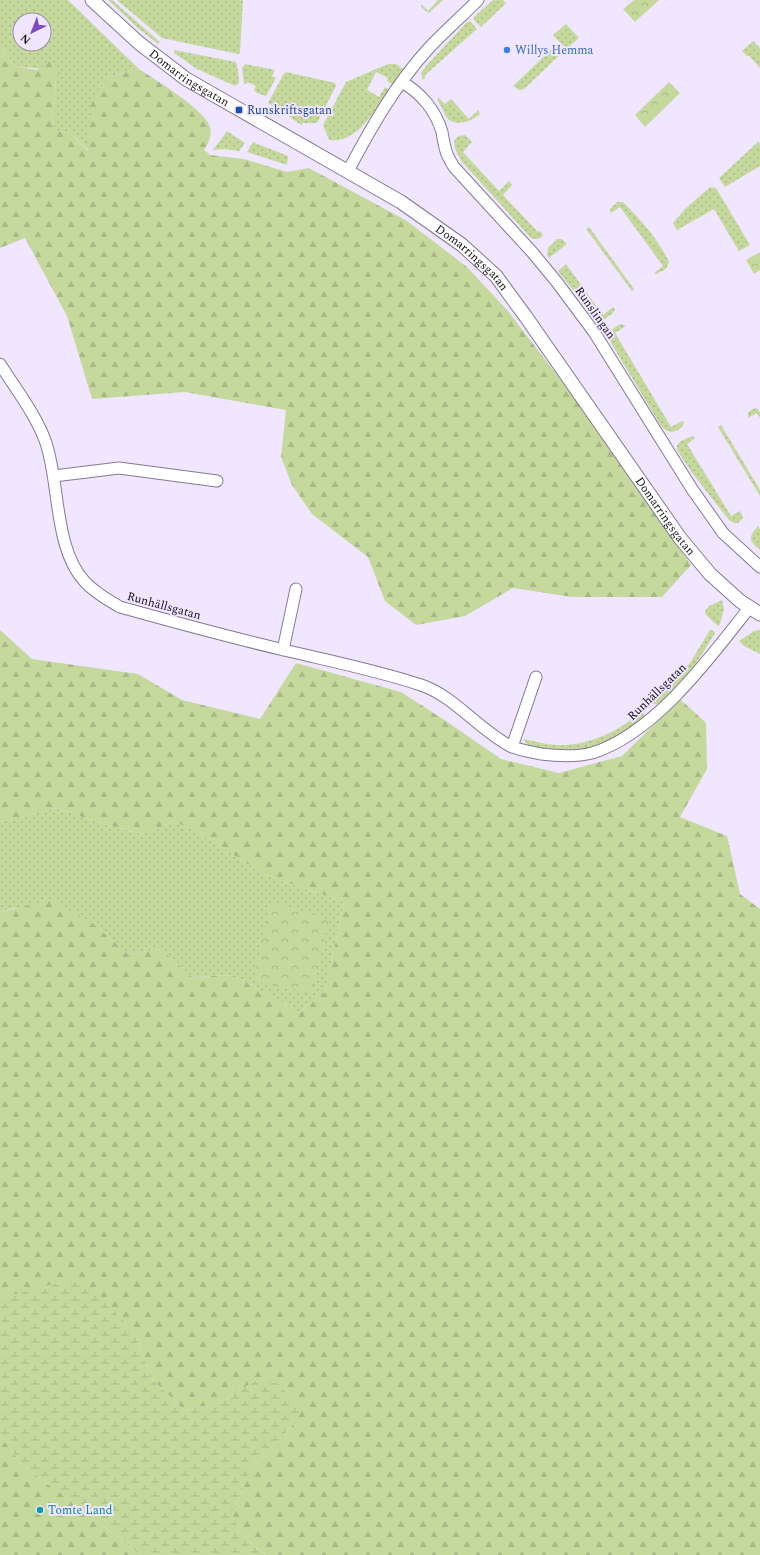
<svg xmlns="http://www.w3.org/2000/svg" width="760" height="1555" font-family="Spectral,serif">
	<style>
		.grass { fill: url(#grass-dots); fill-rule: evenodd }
		.forest { fill: url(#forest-firs) }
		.wetland { fill: url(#wetland-marsh) }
		.park { fill: url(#park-crowns) }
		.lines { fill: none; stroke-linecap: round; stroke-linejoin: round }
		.minor-casing { stroke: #847894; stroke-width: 13 }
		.tertiary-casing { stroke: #847894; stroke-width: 15 }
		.minor { stroke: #fff; stroke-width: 11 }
		.tertiary { stroke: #fff; stroke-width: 13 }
		.shop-dot { fill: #3f7fe0; stroke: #f0e6ff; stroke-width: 1.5 }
		.transit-dot { fill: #1a4fb4; stroke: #f0e6ff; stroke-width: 1.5 }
		.culture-dot { fill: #0f9aa8; stroke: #f0e6ff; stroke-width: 1.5 }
		.labels { text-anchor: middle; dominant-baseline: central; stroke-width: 4; stroke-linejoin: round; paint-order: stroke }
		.shop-label { font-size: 12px; fill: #366cbe; stroke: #f0e6ff; text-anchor: start }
		.street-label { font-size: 12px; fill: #14101a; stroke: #f0e6ff }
		.transit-label { font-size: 12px; fill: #164399; stroke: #f0e6ff; text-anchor: start }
		.culture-label { font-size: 12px; fill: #0d838f; stroke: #f0e6ff; text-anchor: start }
	</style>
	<defs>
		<pattern id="grass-dots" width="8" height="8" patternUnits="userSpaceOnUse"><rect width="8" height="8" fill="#c5d99d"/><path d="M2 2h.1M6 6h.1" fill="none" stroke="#a8b987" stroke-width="1.8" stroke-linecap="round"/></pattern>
		<pattern id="forest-firs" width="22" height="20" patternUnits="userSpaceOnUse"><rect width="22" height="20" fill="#c5d99d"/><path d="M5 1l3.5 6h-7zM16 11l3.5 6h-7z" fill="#a8b987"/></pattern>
		<pattern id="wetland-marsh" width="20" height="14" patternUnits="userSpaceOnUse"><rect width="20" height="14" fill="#c5d99d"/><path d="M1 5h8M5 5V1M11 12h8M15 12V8" fill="none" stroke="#a8b987"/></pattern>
		<pattern id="park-crowns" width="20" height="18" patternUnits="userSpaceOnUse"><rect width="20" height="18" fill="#c5d99d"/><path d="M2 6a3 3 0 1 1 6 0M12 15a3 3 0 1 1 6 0" fill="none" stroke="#a8b987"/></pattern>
	</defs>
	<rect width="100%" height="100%" fill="#f0e6ff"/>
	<path class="grass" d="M0,0h68l71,69 -28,7 -22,75 -19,-18 -17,-3 3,-53 5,-6 -47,-5 -14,-21zM20,20h24v24h-24z
		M108,0h4l48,42 -2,2 -20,-16z
		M117,0h126l-3,53 -2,1 -76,-16z
		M438,0h5l-14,13 -7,-5 -1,-4 7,7z
		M493,0h10l3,3 -25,24 -7,-7v-3z
		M467,22h4l6,7 -52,46v3l-2,2 -2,-7 5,-7z
		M566,24l13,14 -13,11 -13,-14z
		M753,41l7,7v20l-11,-12h-2l-5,-5z
		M557,44l7,7 -40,38 -5,1 -6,-4z
		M174,50l62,12 2,8 1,13 -4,3 -38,-17 -23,-16z
		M245,64l30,6 -3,6 4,2 -10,18 -9,-3 -3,-3 2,-4 -8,-4 -2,2h-2l-2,-16z
		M389,64h7l8,6 -11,15 -6,-4 1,-3 -12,-6 -9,18 12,7 6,-10 4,3c-15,20 -31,54 -60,50l-6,-15 23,-43 35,-15z
		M286,72l49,11 1,3 -19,37h-14l-2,2 -21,-15 -12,-7 15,-28z
		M438,97l7,7 6,-5 18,20 9,-9 2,4c-7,7 -23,13 -32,5 -3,-3 -4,-7 -6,-11 -2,-4 -5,-7 -4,-11z
		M227,131l18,12 -6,8 -15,-2 -11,1z
		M465,135l7,7 -9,10 36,39 10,-10 3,4 -9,10 35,37 2,-1 3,4c-3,4 -7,5 -12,3l-69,-76 -7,-13 -1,-9 5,-4z
		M253,142l35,14 -1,9 -40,-13z
		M758,142l2,1v23l-35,21 -6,-9z
		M710,187l6,1 34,57 -11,6 -25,-42 -37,21 -4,-7 12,-14z
		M617,202h6c17,17 36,38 46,60l-3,7 -10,5 -2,-1 9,-7 -43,-59 -9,6 -1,-4z
		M589,227l45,62 -2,2 -46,-62z
		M557,239h5l5,5 -18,14 -2,-3 1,-7z
		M566,264l37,51 10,-8 2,2 -2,4 -10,7 -7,-1 -2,-2 -36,-46z
		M621,324l5,2 -11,7 56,94 11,-6 2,1c-3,11 -16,13 -23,4l-50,-83c-3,-10 1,-15 10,-19z
		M755,408l3,1 2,4v5l-3,-5 -9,5v-6z
		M721,425l39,65v6l-42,-69z
		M692,436l3,2 -8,6 44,72 9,-5 3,6 -1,2 -4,4h-4l-5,-3 -36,-46 -16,-24v-5l4,-4z
		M758,526l2,3v21c-12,-10 -12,-12 -2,-24z
		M722,600l2,9 -4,15 -2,2 -12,-11 -1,-4 4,-5z
		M710,630h3l2,3 -21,34 -33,35 -4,2h-6l39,-41z
		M760,630v24l-16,-8 -5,-5 15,-10z
		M643,710l1,6c-4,6 -11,10 -17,14 -28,20 -62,24 -95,16l-4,-1 -5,-6c14,3 29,7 43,6 29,-2 56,-16 77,-35z
		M56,808l44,15 42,11 31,-12 20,7 72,46 79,27 -19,90 -26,20 -66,-37 -41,2 -31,-28 -33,5 -33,-29 -81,-17 -14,4v-90z"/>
	<path class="forest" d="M0,45l14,21 24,4 11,-10 12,11 -5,7 -3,52 17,3 18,18 4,-54 19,-21 28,-7c15,10 67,41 71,58 2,9 -1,15 -6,23l6,5 34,4 43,13 22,-4 98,53 60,46 40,43 66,86 118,169 -29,32h-90l-59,-9 -48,28 -49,9 -31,-24 -17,-44 -56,-43 -20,-29 -11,-28 5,-47 -101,-18 -93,7 -25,-83 -42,-78 -25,10z
		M0,630l32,29 106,15 44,26 78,19 36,-56 105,29 45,29 55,38 58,14 63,-17 58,-57 26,24 1,46 -27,48 47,19 13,58 20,15v646h-495l-24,-21 -9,-20 20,-47 43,-44 -39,-43 -36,23 -36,7 -34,-33 -14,-42 -136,-37v-386l53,-12 42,25 33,29 33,-5 31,28 41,-2 66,37 26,-20 19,-90 -79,-27 -72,-46 -20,-7 -31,12 -42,-11 -44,-15 -56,14z
		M0,1435l22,30 72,53 46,37h-140z"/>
	<path class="wetland" d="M68,1280l28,11 40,44 14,42 34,33 36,-7 36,-23 24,4 19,27 -4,12 -43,44 -20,47 9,20 24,21h-125l-46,-37 -72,-53 -22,-30v-137z"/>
	<path class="park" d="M634,0h25l-24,22 -12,-13z
		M669,82l11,11 -35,34 -10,-12z
		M760,252v18l-6,4 -8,-14z
		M271,902l58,17 -17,76 -59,-15z"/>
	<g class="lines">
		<defs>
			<path id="minor" d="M402,82c19,11 34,29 40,50 1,6 2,13 4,19 1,5 5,11 8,16l78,85 24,29 38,51 98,157 31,44 37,34
				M348,171c23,-43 47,-86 80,-122 16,-17 34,-33 50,-49
				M0,364c15,24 37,52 46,79 14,42 8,106 39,139 10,11 23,18 35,25 54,15 109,30 164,43 46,11 92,20 137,35 33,11 57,44 89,61 9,4 21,6 31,8 16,2 35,3 51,-1 62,-19 118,-95 157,-145
				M54,476l65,-8 98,13
				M283,650l13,-61
				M512,747l24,-70"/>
			<g id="tertiary">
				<path id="s1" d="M92,0l47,43 47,36 215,123 61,43 34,31 30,41 154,221 30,36 30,27 20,13"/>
			</g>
		</defs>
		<use href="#minor" class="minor-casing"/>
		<use href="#tertiary" class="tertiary-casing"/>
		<use href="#minor" class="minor"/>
		<use href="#tertiary" class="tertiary"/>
	</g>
	<circle class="shop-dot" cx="507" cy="50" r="4"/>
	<rect class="transit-dot" x="235" y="106" width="8" height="8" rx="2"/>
	<circle class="culture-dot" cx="40" cy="1510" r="4"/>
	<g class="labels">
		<g class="shop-label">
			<text x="515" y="50">Willys Hemma</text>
		</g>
		<g class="street-label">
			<text stroke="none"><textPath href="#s1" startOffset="125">Domarringsgatan</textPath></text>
			<text stroke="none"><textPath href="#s1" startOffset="461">Domarringsgatan</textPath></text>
			<text transform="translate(595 313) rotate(55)">Runslingan</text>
			<text stroke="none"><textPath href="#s1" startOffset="785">Domarringsgatan</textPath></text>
			<text transform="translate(164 606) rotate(15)">Runhällsgatan</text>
			<text transform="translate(657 692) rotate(-44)">Runhällsgatan</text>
		</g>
		<g class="transit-label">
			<text x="247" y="110">Runskriftsgatan</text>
		</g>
		<g class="culture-label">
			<text x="48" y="1510">Tomte Land</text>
		</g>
	</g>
	<g transform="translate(32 32) rotate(223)"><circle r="19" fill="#f0e6ff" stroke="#9890a3"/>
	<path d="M0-3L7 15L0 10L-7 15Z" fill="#7c4bc3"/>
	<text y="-6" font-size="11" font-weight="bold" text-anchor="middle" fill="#14101a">N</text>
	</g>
</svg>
